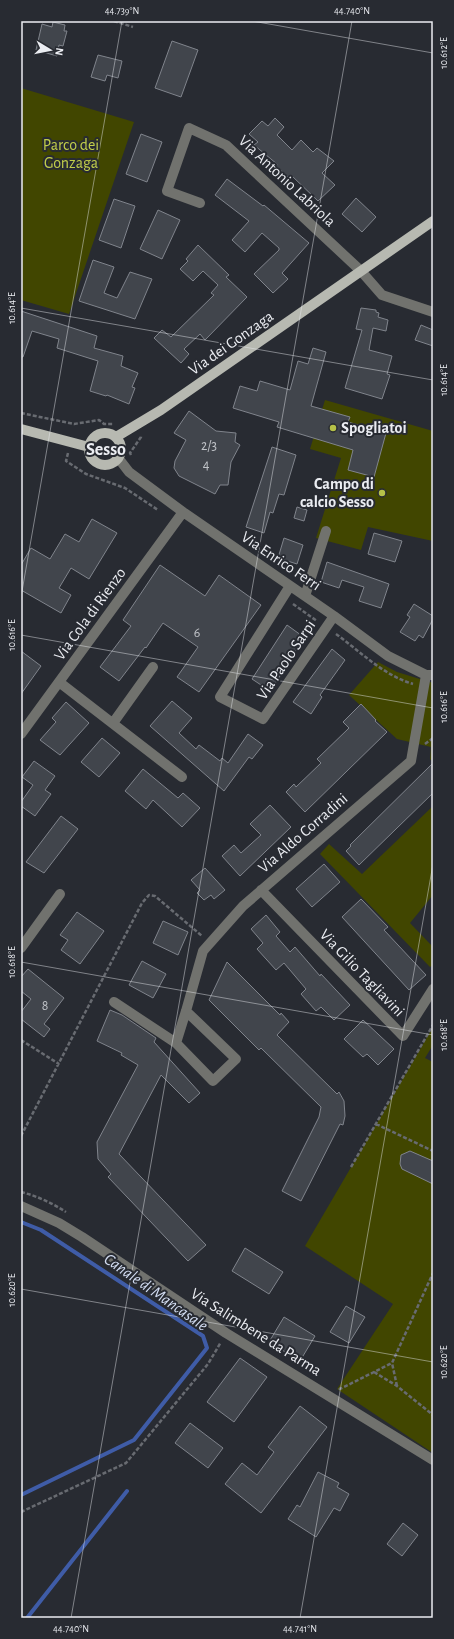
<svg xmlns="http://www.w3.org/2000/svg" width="454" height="1639" font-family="'Alegreya Sans',sans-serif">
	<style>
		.green { fill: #414600 }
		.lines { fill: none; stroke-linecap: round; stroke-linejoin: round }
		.stream { stroke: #3f5ca7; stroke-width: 4 }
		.building { fill: #41454c; stroke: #80848c }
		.path { stroke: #686b71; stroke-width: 2.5; stroke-dasharray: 4 2; stroke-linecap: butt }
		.minor { stroke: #71726e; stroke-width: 10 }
		.major { stroke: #b7b9b1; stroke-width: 10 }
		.ticks { fill: none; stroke: #ebedf2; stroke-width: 1; stroke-opacity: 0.45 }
		.poi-dot { fill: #b6c148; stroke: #282b32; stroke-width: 1.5 }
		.labels { text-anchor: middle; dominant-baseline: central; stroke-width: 4; stroke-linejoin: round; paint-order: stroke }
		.number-label { font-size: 14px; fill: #c0c3c8 }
		.park-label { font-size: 16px; fill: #c2ce4a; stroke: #282b32 }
		.street-label { font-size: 16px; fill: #ebedf2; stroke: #282b32 }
		.poi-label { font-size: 16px; font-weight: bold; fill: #ebedf2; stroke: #282b32; text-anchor: start }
		.water-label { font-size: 17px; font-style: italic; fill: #d2dcf1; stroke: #282b32 }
		.quarter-label { font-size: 18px; font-weight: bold; fill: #ebedf2; stroke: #282b32 }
		.neatline { fill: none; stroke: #ebedf2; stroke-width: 1.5 }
		.ticks-label { font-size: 10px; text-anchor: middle; fill: #ebedf2 }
	</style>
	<rect width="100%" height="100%" fill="#282b32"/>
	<path class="green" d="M21,88l113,34 -65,192 -48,-14z
		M325,400l108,31v110l-65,-14 -7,23 -45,-12 25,-80 -31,-9z
		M378,662l19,10 36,11v79l-3,-3 1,-12 -34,-8 -48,-44z
		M433,806v89l-23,28 23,24v18l-3,2 -110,-113 9,-10 33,30z
		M433,1027v18l-8,13 8,4v391l-96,-64 56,-85 -88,-58z"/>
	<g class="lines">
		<path class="stream" d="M21,1222l20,8 162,106 4,12 -73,92 -113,55
			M27,1618l100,-127"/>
	</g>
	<path class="building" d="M53,22l12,3 -1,6h3l-4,15 -4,-1 -2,11 -21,-6 6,-26 10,3z
		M172,41l26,9 -17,47 -26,-9z
		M98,55l24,6 -4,17 -11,-3 -2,6 -14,-4z
		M275,118l9,9 -7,8 15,15 9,-10 12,12 4,-4 17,13 -12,12 13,12 -17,16 -26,-25 -3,2 -13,-12 1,-2 -23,-19 4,-3 -9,-8 13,-13 6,5z
		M141,134l21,8 -15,40 -21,-8z
		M227,179l36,27 1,-1 45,38 -27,30 6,6 -15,14 -19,-19 25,-24v-2l-17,-15 -17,19 -13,-12 17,-19 -34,-26z
		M356,198l20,19 -14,15 -20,-18z
		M114,199l21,7 -14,42 -22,-8z
		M158,210l22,10 -18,39 -22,-10z
		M198,245l31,30 -3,2 21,20 -42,43 -5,-6 -16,15 5,5 -8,9 -27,-25 8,-8 9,7 43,-42 -3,-2 7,-8 -15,-14 -10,10 -13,-12 8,-8 -2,-2z
		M93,260l21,7 -10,26 13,5 13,-26 22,7 -17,40 -56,-18z
		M361,308l15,2v2l3,1 -1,4 10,3 -2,11 -13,-3 -4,22 23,6 -5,18 3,1 -8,24 -37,-11 17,-58 -6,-1z
		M21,311l76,25 -3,12 29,8 -2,10 17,7 -6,14 3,1 -6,16 -22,-9 -1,1 -16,-5 8,-30 -41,-13 2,-9 -27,-8 -9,26h-2z
		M421,325l12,5v16l-18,-6z
		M313,348l13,4 -15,54 39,11 -2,5 38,11 -12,44 -26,-7 5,-20 -76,-23 2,-5 -46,-14 7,-22 17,5 3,-10 30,9 8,-29 10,3z
		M189,411l27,20 20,2 -1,9 5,3 -9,17 -3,23h-8l-5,9 -36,-18 -5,-8 1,-7 11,-21 -12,-7z
		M272,447l24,8 -12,40 -5,-1 -6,19 -3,-1 -6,21 -18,-6z
		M297,507l10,3 -3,11 -10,-3z
		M92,519l25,14 -28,46 -18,-11 -12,20 12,7 -10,18 -40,-23v-25l10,-17 19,11 15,-25 14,8z
		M374,533l28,8 -7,21 -27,-8z
		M284,538l19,7 -6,19 -19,-6z
		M327,562l62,22 -8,24 -22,-7 5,-14 -22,-7 -3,8 -18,-6z
		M160,565l45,31 14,-21 42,30 -62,87 -22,-15 21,-30 -35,-24 -17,25 -1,-1 -26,34 -19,-14 31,-41 -8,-6z
		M414,604l19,12v3l-10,19 -4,-3 -4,6 -15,-9 10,-15 -3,-2z
		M287,625l18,13 -12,17 -4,-2 -14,20 5,3 -10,15 -18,-12z
		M332,649l13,11 -25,35 2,2 -11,17 -18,-12z
		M21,651l20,15 -20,28z
		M172,701l20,17 -13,15 17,16 3,-4 21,16 2,-3 6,5 20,-29 15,11 -11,14 -3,-2 -25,34 -74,-65z
		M66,702l23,21 -29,32 -20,-15 16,-18 -4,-4z
		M361,704l15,16 -1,1 12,11 -82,80 -19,-20 8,-8 2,3 25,-24 -4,-4 32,-31 -6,-6z
		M102,738l18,15 -21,24 -18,-15z
		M34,761l21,15 -10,14 6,4 -16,22 -14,-10v-4l12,-17 -11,-8z
		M433,763v30l-74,72 -13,-14 5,-5 -1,-1z
		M143,769l35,29 5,-5 17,15 -18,19 -29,-27 -7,9 -21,-18z
		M270,805l21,22 -51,49 -18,-20 12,-11 7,8 20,-18 -11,-11z
		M61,816l17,13 -34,44 -18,-11z
		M324,864l16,18 -28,25 -16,-18z
		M205,868l20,22 -11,9 -3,-4 -7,5 -7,-7 3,-3 -9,-10z
		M361,899l27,28 -4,3 42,45 -17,15 -67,-73z
		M77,912l27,19 -24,33 -19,-14 7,-10 -8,-5z
		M266,915l14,17 -4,4 14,16 5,-5 25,29 1,-2 29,31 -16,15 -13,-13 -5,4 -15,-17 5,-5 -22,-26 -8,7 -19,-21 6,-6 -12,-14z
		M163,921l25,11 -10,23 -25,-12z
		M142,961l24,13 -13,24 -24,-13z
		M227,962l53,53 1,-2 8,9 -12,13 60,59 2,-2 5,9 1,15 -2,9 -3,-1 -39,77 -19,-10 37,-74 2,-10 -60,-59 -2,2 -50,-50z
		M28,969l36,29 -20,26 6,5 -6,8 -23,-18v-7l10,-13 -10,-8v-14z
		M110,1010l12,5 34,23 -2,4 46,51 -11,10 -28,-28 -42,79 87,91 -18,16 -80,-84 3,-3 -13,-15 -1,-17 41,-77 -17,-10 1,-2 -25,-12z
		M363,1020l31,29 -16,16 -11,-11 -4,3 -19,-18z
		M410,1151l23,10v23l-31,-15 -2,-5 1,-9z
		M245,1248l38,24 -14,22 -37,-23z
		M346,1306l19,11 -16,26 -19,-11z
		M284,1317l31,19 -15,25 -31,-19z
		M240,1358l27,19 -33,45 -27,-20z
		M300,1406l27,21 -66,86 -36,-29 17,-21 15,12 17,-23 -6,-5z
		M190,1423l33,25 -15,20 -33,-25z
		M318,1472l21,11 -2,4 12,7 -9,17 -6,-3 -18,29 -28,-18 9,-14 3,2z
		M403,1523l15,12 -16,21 -15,-12z"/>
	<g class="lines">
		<path class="path" d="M114,21l19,6
			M21,413l53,11 25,-4 5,4h10
			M68,453l-2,8 20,13 39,14 33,22
			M131,455l-1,-2 11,-16v-1
			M293,604l24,17
			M336,634c25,18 47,41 77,50
			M425,744l8,-6
			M21,1040l38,24
			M376,1124l57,27
			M21,1136l121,-233 7,-8 6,1 47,40
			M351,1167l82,-142
			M21,1192c16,4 31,11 45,20
			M374,1372l23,14 36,29
			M397,1386l-5,-23 41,-90
			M339,1388l1,1 52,-26
			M21,1512l105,-49 82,-99 13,-22"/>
		<path class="minor" d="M200,203l-33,-12 22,-63 37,17 135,126 21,24 51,17
			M119,459l10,13 54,40 151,104 54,40 38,19h7
			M290,586l-70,111 43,22 71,-103
			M305,596l21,-65
			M59,682l123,95
			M113,723l40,-56
			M21,734l162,-222
			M261,890l142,146 30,-47
			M21,948l39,-54
			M114,1002l62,41
			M186,1011l50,48 -23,22 -37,-38 10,-32 17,-60 40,-45 168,-145 15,-86
			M21,1206l38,17 23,14 144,96 207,127"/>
		<path class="major" d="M21,429l68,18
			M89 449a16 16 0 1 1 32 0a16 16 0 1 1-32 0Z
			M116,437l45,-27 272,-189"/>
	</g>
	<path class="ticks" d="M252,21l181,32M21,308l412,72M21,597l101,-576M21,635l412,73M21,962l412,73M21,1289l412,73M21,1617l7,1M71,1618l281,-1597M300,1618l133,-754"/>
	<g class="poi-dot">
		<circle cx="333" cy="428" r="4"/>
		<circle cx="382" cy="493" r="4"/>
	</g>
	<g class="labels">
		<g class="number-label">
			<text x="209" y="446">2/3</text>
			<text x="206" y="465">4</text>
			<text x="197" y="633">6</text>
			<text x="45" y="1006">8</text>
		</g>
		<g class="park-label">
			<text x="71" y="145">Parco dei<tspan x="71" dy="18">Gonzaga</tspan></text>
		</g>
		<g class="street-label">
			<text transform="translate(287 181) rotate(43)">Via Antonio Labriola</text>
			<text transform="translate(231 343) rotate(-35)">Via dei Gonzaga</text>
			<text transform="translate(281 561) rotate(34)">Via Enrico Ferri</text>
			<text transform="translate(90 614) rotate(-54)">Via Cola di Rienzo</text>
			<text transform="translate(286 660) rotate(-56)">Via Paolo Sarpi</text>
			<text transform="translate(303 833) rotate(-41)">Via Aldo Corradini</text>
			<text transform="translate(362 973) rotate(46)">Via Gilio Tagliavini</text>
			<text transform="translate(256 1332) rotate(32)">Via Salimbene da Parma</text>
		</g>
		<g class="poi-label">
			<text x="341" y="428">Spogliatoi</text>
			<text x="374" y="484" text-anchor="end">Campo di<tspan x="374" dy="18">calcio Sesso</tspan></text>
		</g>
		<g class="water-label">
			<text transform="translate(156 1292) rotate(35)">Canale di Mancasale</text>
		</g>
		<g class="quarter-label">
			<text x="106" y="450">Sesso</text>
		</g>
	</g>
	<rect width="454" height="1639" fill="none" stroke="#282b32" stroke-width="44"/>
	<g transform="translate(50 50) rotate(100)" stroke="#282b32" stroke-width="3" paint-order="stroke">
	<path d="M0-3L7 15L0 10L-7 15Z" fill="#ebedf2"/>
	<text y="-6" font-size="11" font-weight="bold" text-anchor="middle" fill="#ebedf2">N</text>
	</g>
	<rect x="22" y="22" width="410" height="1595" class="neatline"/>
	<g class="ticks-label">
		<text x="122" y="14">44.739°N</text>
		<text x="352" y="14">44.740°N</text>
		<text transform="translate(443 53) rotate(-90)" y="4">10.612°E</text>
		<text transform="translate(11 308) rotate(-90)" y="4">10.614°E</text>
		<text transform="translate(443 380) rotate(-90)" y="4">10.614°E</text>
		<text transform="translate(11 635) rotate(-90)" y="4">10.616°E</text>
		<text transform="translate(443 707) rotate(-90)" y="4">10.616°E</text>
		<text transform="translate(11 962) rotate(-90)" y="4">10.618°E</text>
		<text transform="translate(443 1035) rotate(-90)" y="4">10.618°E</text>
		<text transform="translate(11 1290) rotate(-90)" y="4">10.620°E</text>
		<text transform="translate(443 1362) rotate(-90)" y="4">10.620°E</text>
		<text x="71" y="1632">44.740°N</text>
		<text x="300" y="1632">44.741°N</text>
	</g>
</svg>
